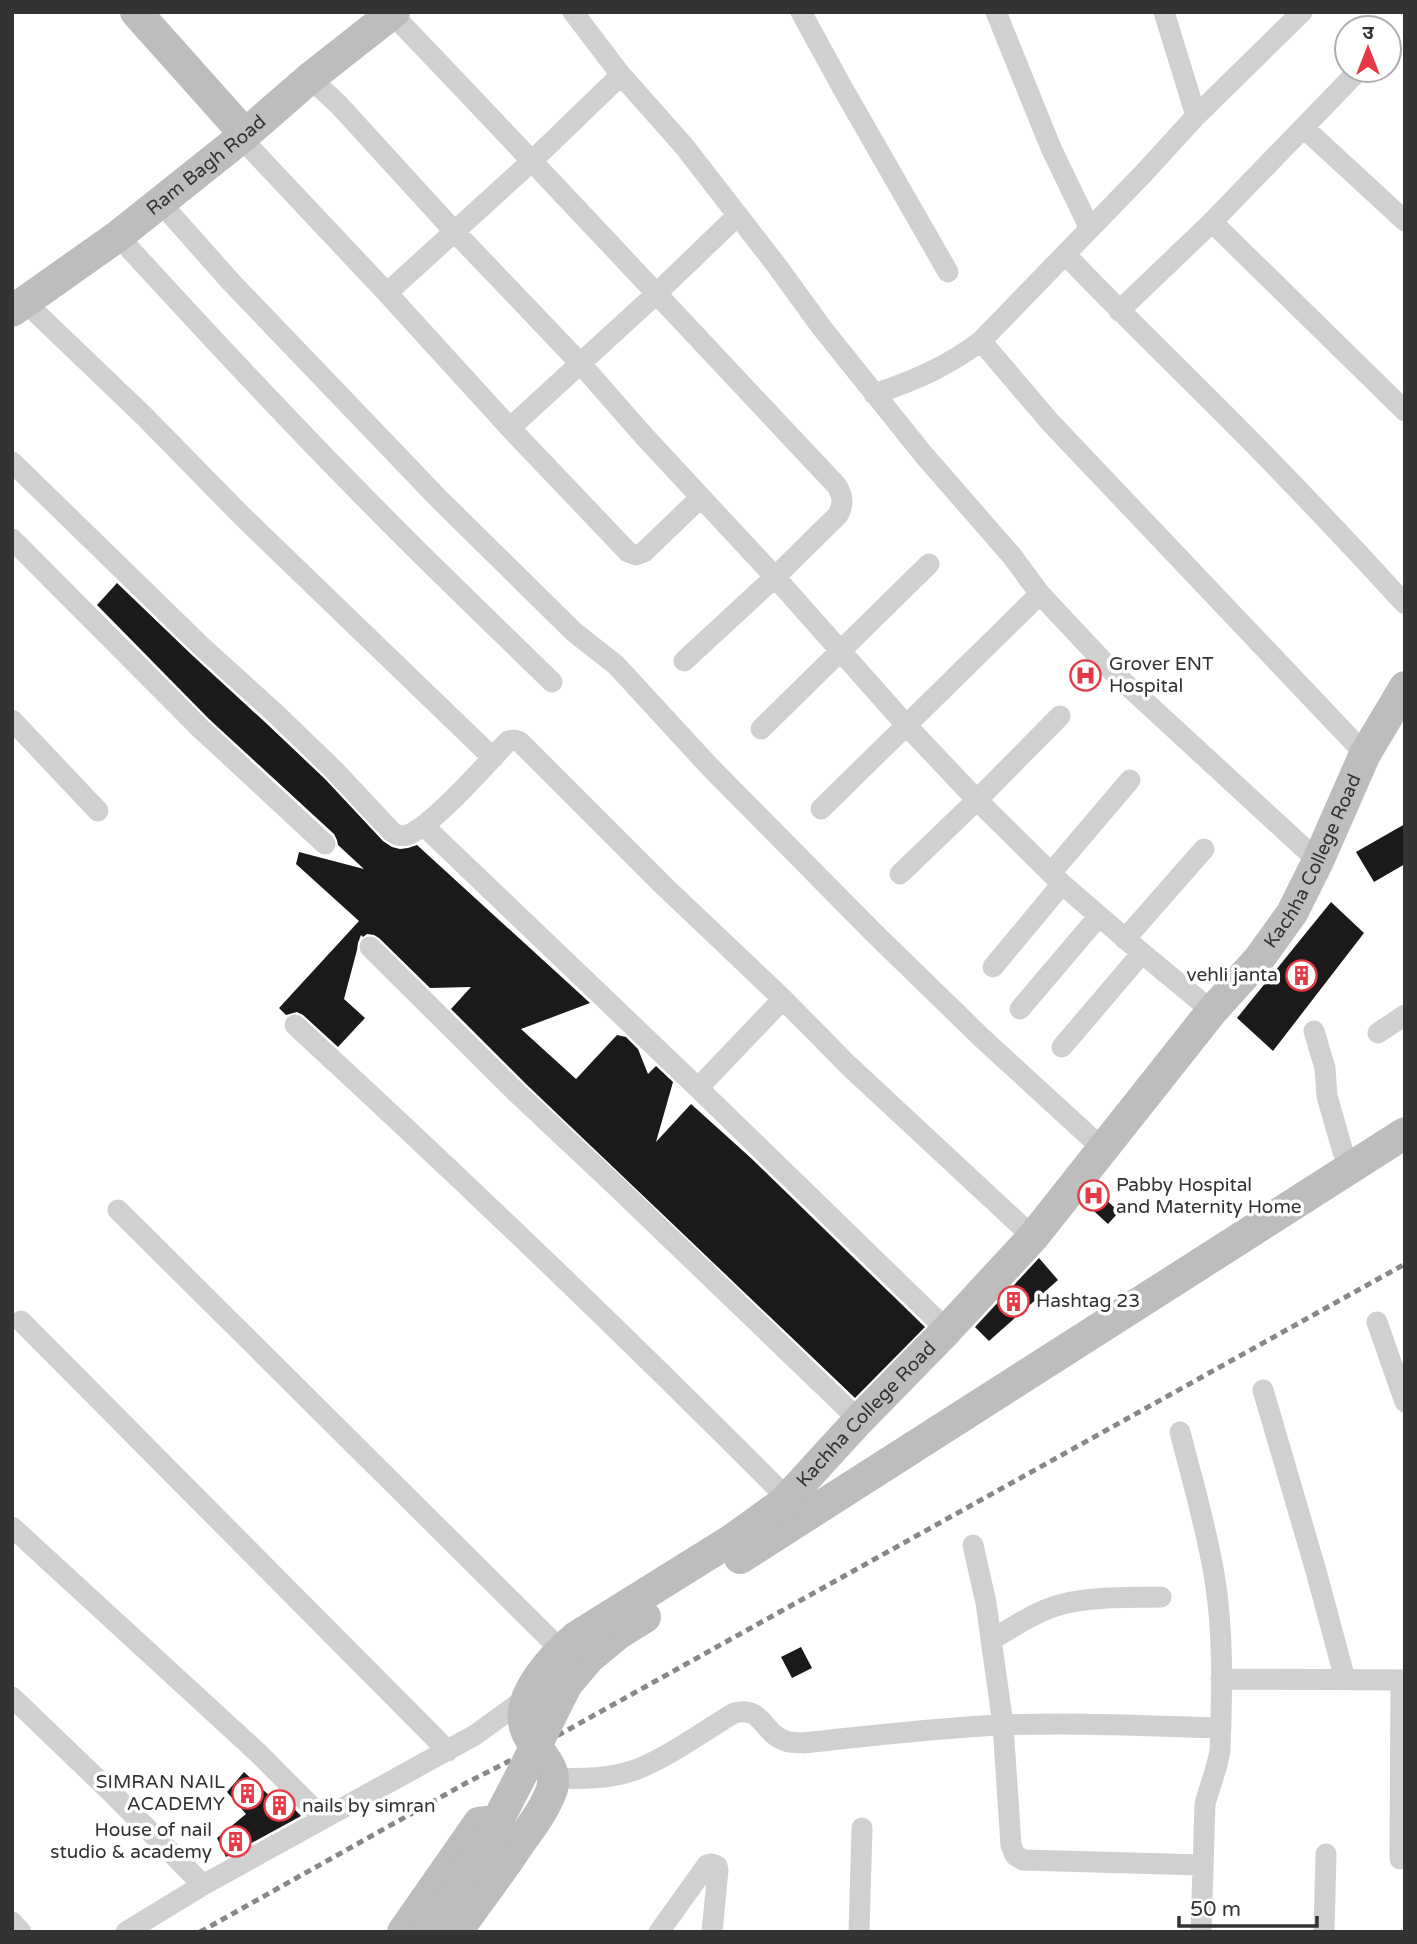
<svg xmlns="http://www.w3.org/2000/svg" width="1417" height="1944" font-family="'Varela Round','Noto Sans Devanagari',sans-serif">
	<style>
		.building { fill: #1a1a1a }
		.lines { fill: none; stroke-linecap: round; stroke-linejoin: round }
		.street { stroke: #d0d0d0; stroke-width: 21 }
		.secondary { stroke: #bdbdbd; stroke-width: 32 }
		.rail { stroke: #888; stroke-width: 5; stroke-dasharray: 7 5; stroke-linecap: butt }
		.secondary-bridge { stroke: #bdbdbd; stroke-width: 32 }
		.labels { text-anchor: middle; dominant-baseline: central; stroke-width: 7; stroke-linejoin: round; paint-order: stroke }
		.street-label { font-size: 19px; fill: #333; stroke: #fff }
		.poi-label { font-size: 19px; fill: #333; stroke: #fff; text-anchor: start }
	</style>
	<rect width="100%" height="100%" fill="#fff"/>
	<path class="building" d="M117,583l75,72 75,69 58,55 58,62 9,6 8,2 8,-1 9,-3 173,158 -69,26 55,50 41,-44 9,2 12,12 10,25 8,-8 17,16 -17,60 35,-38 61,55 173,168 -70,71 -329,-314 -75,-75 20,-22 -41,1 -51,-50 -5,-3 -7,-1 -4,3 -2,-2 -3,8 -1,7 -13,49 21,19 -27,29 -35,-32 -6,-3 -11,3 -7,-7 80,-87 -63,-57 3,-12 65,17 -26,-24 -1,-5 -3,-6 -125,-115 -112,-114z
		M1405,824v40l-31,18 -18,-30z
		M1331,902l33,31 -91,118 -36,-33z
		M1095,1189l24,23 -11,12 -24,-22z
		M1039,1258l19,22 -69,61 -14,-14z
		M801,1647l11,21 -20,10 -11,-21z
		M244,1772l30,28 7,-5 20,21 -75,41 -9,-19 29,-24 -19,-22z"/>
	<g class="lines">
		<path class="street" d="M573,12l48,63 63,71 93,120 45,62 101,126 89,102 28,38 75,80 203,187
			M801,12l41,75 106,185
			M996,12l55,136 39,81
			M1164,12l32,104
			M1302,12l-106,104 -53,58 -162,167 69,81 315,332
			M392,14c150,156 297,315 445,472 6,11 7,18 1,29l-63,62 -91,84
			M310,78l29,27 115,126 126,132 64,73 131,141 132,149 70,74 85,84 80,69 70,58
			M1304,128l101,93
			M241,138l146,155 123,135 118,124 8,3 8,-3 57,-55
			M160,202l71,80 207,216 136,134 42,33 94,102 164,166 109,106 120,110
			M1212,222l193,189
			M118,236c86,94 173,188 263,278 56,57 114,112 171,168
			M1065,254c59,62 121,121 181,182 54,55 107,111 159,168
			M387,293l146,-133 88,-85
			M25,302l119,114 99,101 250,241
			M1119,311l93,-89 147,-152
			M874,394c40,-13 74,-28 107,-53
			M510,428l146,-134 81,-78
			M12,462l189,184 75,68 58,56 58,62c5,3 9,5 15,3 23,-7 82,-73 101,-94l6,-1 6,2 144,144 119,113 65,66 185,172
			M12,539l188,189 125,116
			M12,720l86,91
			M761,729l168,-165
			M821,809l219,-215
			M424,826l274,262 249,242
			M1051,873l79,-93
			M900,874l77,-74 83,-84
			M1125,939l79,-90
			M370,947l147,146 100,94 242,233
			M993,967l69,-83
			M1020,1009l79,-93
			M295,1025c167,154 332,312 492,473
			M1314,1031l11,37 2,28 16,56
			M1378,1033l27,-18
			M1062,1047l80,-94
			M698,1088l85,-89
			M118,1210l443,440
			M21,1321l427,430
			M1377,1322l28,80
			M1263,1390l53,181 29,108
			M1180,1432c12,47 26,94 34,142 10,57 8,119 6,177 -3,18 -10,34 -15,53l-4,128
			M12,1527l244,224 67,67
			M973,1545l13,58 17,122 8,120 4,10 8,5 179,5
			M991,1640c23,-13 46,-30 72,-36 32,-8 66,-6 98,-7
			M1221,1679l184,1
			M12,1697l103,99 88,89
			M553,1778c28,1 56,1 82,-8 32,-12 69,-39 99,-57 29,-8 28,21 52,28 4,2 11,1 17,2 66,-7 131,-15 198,-18 73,-3 147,1 220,3
			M1400,1859l1,-179
			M12,1922l9,10
			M126,1932l77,-47 272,-150 51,-37
			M659,1932l48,-67 4,-1 6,2 1,4 -6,62
			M859,1932l3,-104
			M1324,1932l2,-78"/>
		<g class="secondary">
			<path d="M136,12l109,122"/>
			<path id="s1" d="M12,311l106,-75 123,-98 69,-60 84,-66"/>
			<path d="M740,1558l665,-425"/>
			<path d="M567,1684l22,-26 30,-25 26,-16"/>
			<path d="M403,1932l76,-109 8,-1 22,15"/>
			<path id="s2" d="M456,1932c21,-29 43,-58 63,-88 12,-17 26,-35 33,-55 7,-26 -21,-40 -27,-62 -9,-32 28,-70 51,-90l157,-98 50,-36 76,-83 88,-90 86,-93 179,-226 47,-52 33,-46 26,-52 47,-107 40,-67"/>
		</g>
		<path class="rail" d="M200,1932l266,-149 71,-36 868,-483"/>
		<path class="secondary-bridge" d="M429,1932c56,-77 95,-164 138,-248"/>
	</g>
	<defs>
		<symbol id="hospital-ring" viewBox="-11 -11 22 22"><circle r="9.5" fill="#fff" stroke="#e63946" stroke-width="1.5"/><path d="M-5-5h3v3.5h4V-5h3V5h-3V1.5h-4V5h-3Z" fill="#e63946"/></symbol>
		<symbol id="building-ring" viewBox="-11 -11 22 22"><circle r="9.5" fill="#fff" stroke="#e63946" stroke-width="1.5"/><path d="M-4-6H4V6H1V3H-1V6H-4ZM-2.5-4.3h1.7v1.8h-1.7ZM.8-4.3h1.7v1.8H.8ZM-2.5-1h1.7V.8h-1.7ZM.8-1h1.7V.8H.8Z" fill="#e63946"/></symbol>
	</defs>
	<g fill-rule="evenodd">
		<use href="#hospital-ring" x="1068" y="658" width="35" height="35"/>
		<use href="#building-ring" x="1284" y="958" width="35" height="35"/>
		<use href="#hospital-ring" x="1076" y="1178" width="35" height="35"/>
		<use href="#building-ring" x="996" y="1284" width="35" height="35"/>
		<use href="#building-ring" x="230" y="1776" width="35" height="35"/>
		<use href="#building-ring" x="262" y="1788" width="35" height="35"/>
		<use href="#building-ring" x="218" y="1824" width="35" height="35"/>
	</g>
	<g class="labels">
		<g class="street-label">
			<text stroke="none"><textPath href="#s1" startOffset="243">Ram Bagh Road</textPath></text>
			<text stroke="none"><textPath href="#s2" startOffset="1433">Kachha College Road</textPath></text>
			<text stroke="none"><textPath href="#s2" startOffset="719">Kachha College Road</textPath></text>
		</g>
		<g class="poi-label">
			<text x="1109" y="664">Grover ENT<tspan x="1109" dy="22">Hospital</tspan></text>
			<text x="1278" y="975" text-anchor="end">vehli janta</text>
			<text x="1116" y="1185">Pabby Hospital<tspan x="1116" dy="22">and Maternity Home</tspan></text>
			<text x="1036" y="1301">Hashtag 23</text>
			<text x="225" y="1782" text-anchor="end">SIMRAN NAIL<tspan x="225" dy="22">ACADEMY</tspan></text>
			<text x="302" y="1806">nails by simran</text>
			<text x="212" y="1830" text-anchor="end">House of nail<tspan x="212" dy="22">studio &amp; academy</tspan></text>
		</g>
	</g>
	<rect width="1417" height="1944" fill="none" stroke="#333333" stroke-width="28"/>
	<g transform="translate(1368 49)"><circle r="33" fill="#ffffff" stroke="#adadad" stroke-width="2"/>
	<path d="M0-5L12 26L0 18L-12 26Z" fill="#e63946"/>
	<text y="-10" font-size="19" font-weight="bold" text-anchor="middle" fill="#333333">उ</text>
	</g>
	<path d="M1179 1916v10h138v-10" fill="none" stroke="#333333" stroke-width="3.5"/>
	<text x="1190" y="1916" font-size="21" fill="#333333" stroke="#ffffff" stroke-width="5" paint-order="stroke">50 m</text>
</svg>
